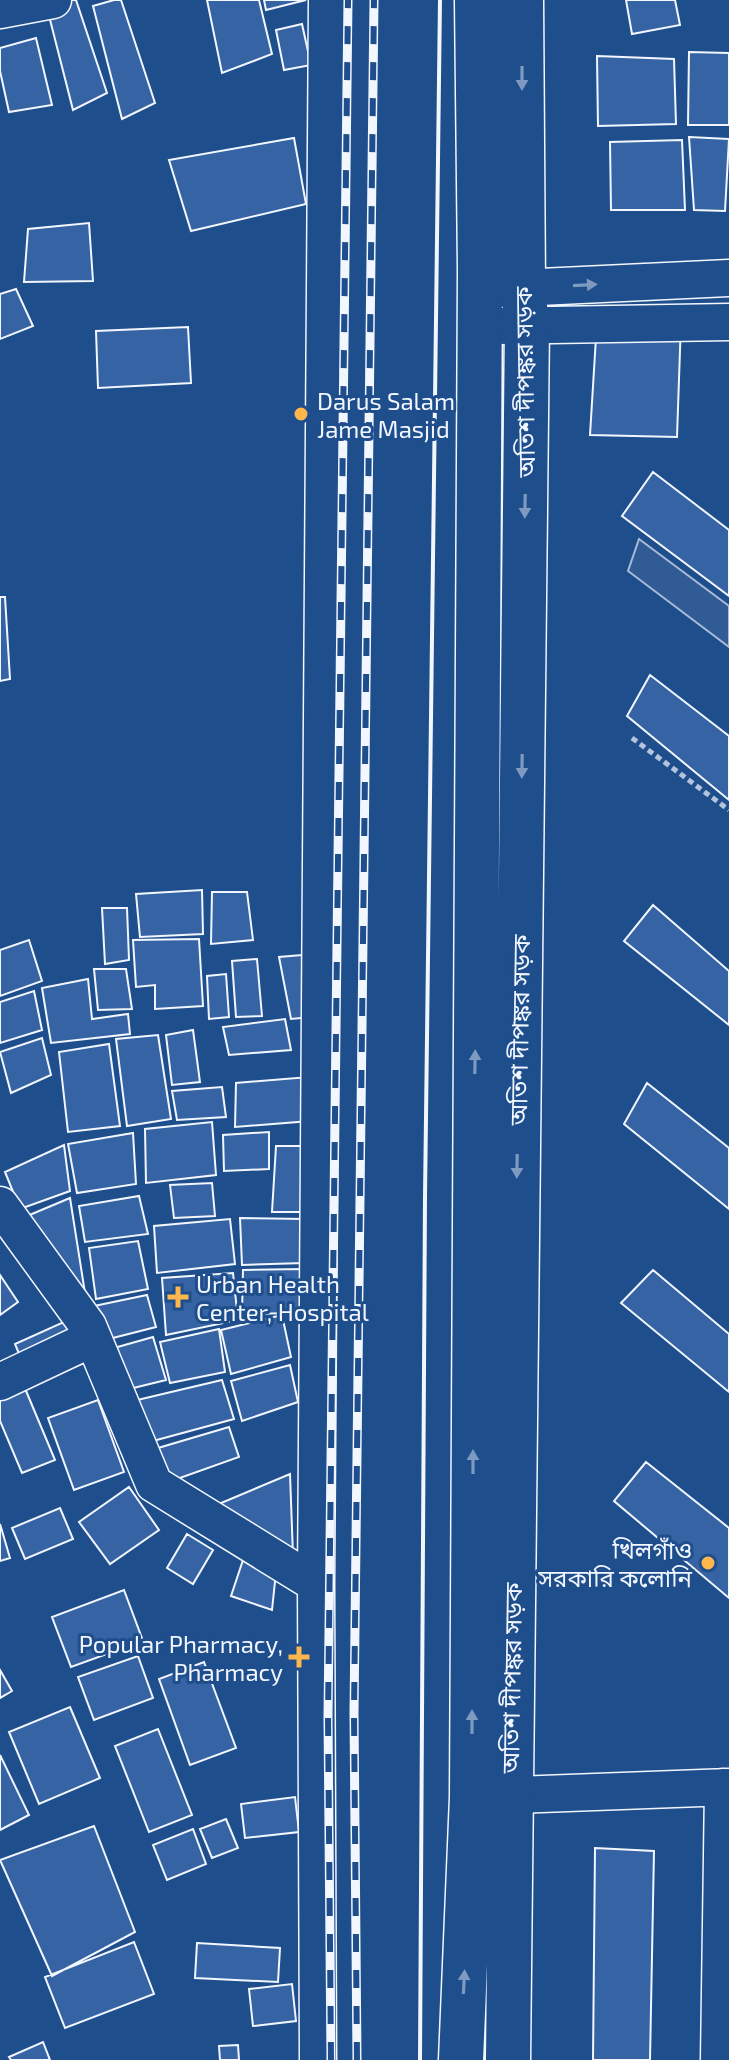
<svg xmlns="http://www.w3.org/2000/svg" width="729" height="2060" font-family="'Exo 2','Noto Sans Bengali',sans-serif">
	<style>
		.green { fill: #305b95; stroke: #a8bbd7; stroke-width: 2 }
		.building { fill: #3563a3; stroke: #f2f6ff; stroke-width: 2 }
		.lines { fill: none; stroke-linecap: round; stroke-linejoin: round }
		.minor-casing { stroke: #f2f6ff; stroke-width: 39 }
		.major-casing { stroke: #f2f6ff; stroke-width: 47 }
		.path { stroke: #b3c4dc; stroke-width: 5; stroke-dasharray: 6 4; stroke-linecap: butt }
		.minor { stroke: #1f4e8c; stroke-width: 36 }
		.major { stroke: #1f4e8c; stroke-width: 44 }
		.rail-casing { stroke: #f2f6ff; stroke-width: 9 }
		.rail { stroke: #1f4e8c; stroke-width: 6; stroke-dasharray: 18; stroke-linecap: butt }
		.wall { stroke: #f2f6ff; stroke-width: 4 }
		.oneway { fill: #7e9ac0 }
		.poi-dot { fill: #ffb74d; stroke: #1f4e8c; stroke-width: 3 }
		.labels { text-anchor: middle; dominant-baseline: central; stroke-width: 6; stroke-linejoin: round; paint-order: stroke }
		.street-label { font-size: 24px; fill: #f2f6ff; stroke: #1f4e8c }
		.poi-label { font-size: 24px; fill: #f2f6ff; stroke: #1f4e8c; text-anchor: start }
	</style>
	<rect width="100%" height="100%" fill="#1f4e8c"/>
	<path class="green" d="M639,539l90,67v41l-101,-76z"/>
	<path class="building" d="M45,0h31l31,93 -34,17z
		M114,0h7l34,103 -33,16 -29,-113z
		M207,0h52l13,54 -50,19z
		M264,0h42l-40,10z
		M626,0h49l5,25 -48,9z
		M302,24l9,41 -27,5 -8,-40z
		M36,38l16,67 -43,7 -9,-41v-23z
		M689,52l40,1v72h-41z
		M597,56l77,3 2,65 -78,2z
		M689,137l40,2 -4,72 -31,-1z
		M294,138l12,66 -115,27 -22,-71z
		M682,140l3,70h-74l-1,-68z
		M89,223l4,58 -69,1 4,-53z
		M16,289l17,37 -33,13v-45z
		M597,321h84l-4,116 -87,-2z
		M188,327l3,56 -93,5 -2,-57z
		M653,472l76,58v66l-107,-80z
		M0,597h5l5,82 -10,2z
		M650,675l79,61v64l-102,-84z
		M202,890l1,44 -63,3 -4,-43z
		M212,892h35l6,48 -42,4z
		M653,905l76,66v54l-105,-84z
		M102,908h25l2,52 -24,4z
		M199,939l4,67 -48,3v-24l-19,2 -3,-47z
		M29,940l13,41 -42,15v-46z
		M302,955l9,62 -20,2 -12,-62z
		M257,959l5,57 -26,1 -4,-56z
		M94,969h32l6,40 -34,1z
		M226,974l3,43 -20,2 -2,-43z
		M88,979l4,40 36,-5 2,20 -79,9 -9,-55z
		M34,991l8,39 -42,13v-41z
		M285,1019l6,31 -62,5 -6,-28z
		M193,1030l7,52 -28,3 -6,-50z
		M158,1035l13,84 -44,7 -11,-87z
		M42,1038l9,37 -40,18 -11,-41z
		M109,1044l11,82 -52,6 -9,-80z
		M309,1077l1,44 -75,6 1,-44z
		M647,1083l82,65v61l-105,-85z
		M222,1087l4,30 -49,3 -5,-29z
		M212,1122l4,53 -70,8 -1,-54z
		M269,1132v37l-45,2 -1,-36z
		M133,1133l3,51 -59,9 -9,-49z
		M64,1145l6,46 -50,18 -15,-37z
		M276,1146h28v66h-32z
		M212,1183l3,33 -41,2 -4,-33z
		M139,1196l9,38 -63,8 -6,-36z
		M70,1198l18,114 -68,-93z
		M240,1218l64,1v44l-62,2z
		M230,1219l5,45 -78,9 -3,-47z
		M138,1241l10,48 -52,10 -7,-51z
		M303,1269l-1,44 -60,1 1,-44z
		M653,1270l76,64v58l-108,-89z
		M233,1273l5,47 -72,15 -4,-57z
		M0,1275l18,27 -18,13z
		M147,1295l9,32 -55,14 -7,-35z
		M282,1315l9,42 -60,17 -10,-44z
		M66,1321l18,42 -52,22 -17,-41z
		M219,1329l6,43 -55,11 -10,-41z
		M153,1337l13,43 -45,11 -14,-41z
		M290,1365l8,37 -56,19 -11,-40z
		M222,1380l12,39 -92,25 -9,-43z
		M24,1386l31,74 -33,13 -22,-52v-25z
		M98,1400l26,72 -50,18 -26,-72z
		M229,1427l10,30 -76,27 -15,-33z
		M646,1462l83,66v70l-115,-97z
		M290,1474l3,82 -79,-50z
		M129,1487l30,43 -49,34 -31,-42z
		M60,1508l13,31 -48,20 -13,-31z
		M0,1524l10,34 -10,3z
		M187,1534l26,16 -20,34 -26,-16z
		M243,1560l33,12 -4,38 -41,-14z
		M124,1590l19,51 -72,26 -19,-50z
		M138,1656l15,42 -59,22 -16,-43z
		M204,1662l32,86 -46,17 -31,-86z
		M0,1670l12,21 -12,7z
		M70,1707l30,71 -61,26 -30,-72z
		M158,1729l34,86 -43,17 -34,-86z
		M0,1755l29,60 -29,15z
		M295,1797l4,35 -54,6 -4,-34z
		M226,1819l12,29 -26,10 -12,-29z
		M94,1826l41,106 -83,44 -52,-116z
		M193,1829l13,35 -39,16 -14,-35z
		M595,1848l59,3 -4,209h-57z
		M134,1942l20,52 -89,34 -20,-51z
		M197,1943l83,5 -2,34 -83,-4z
		M292,1984l4,37 -43,5 -4,-37z
		M43,2042l7,18h-39l-2,-3z
		M238,2045l1,15h-19l-1,-14z"/>
	<g class="lines">
		<defs>
			<path id="minor" d="M0,10l53,-10
				M497,289l232,-11
				M499,326l230,-4
				M0,1205l88,121 66,158 162,100
				M0,1382l93,-44
				M486,1796l243,-9
				M318,2060l-2,-476 11,-1584
				M719,2060l4,-273"/>
			<path id="major" d="M461,2060l11,-263 8,-1526 -3,-271
				M508,2060l19,-1735 -4,-37 -2,-288"/>
		</defs>
		<use href="#minor" class="minor-casing"/>
		<use href="#major" class="major-casing"/>
		<path class="path" d="M632,738l97,72"/>
		<use href="#minor" class="minor"/>
		<use href="#major" class="major"/>
		<defs>
			<path id="rail" d="M331,2060l-3,-343 20,-1717
				M357,2060l-3,-347 20,-1713"/>
		</defs>
		<use href="#rail" class="rail-casing"/>
		<use href="#rail" class="rail"/>
		<path class="wall" d="M420,2060l5,-863 15,-1197"/>
	</g>
	<defs><path id="oneway-solid" d="M-6-.8H1V-3.2L6.5 0L1 3.2V.8H-6Z" transform="scale(2)"/></defs>
	<g class="oneway">
		<use href="#oneway-solid" transform="translate(522 78) rotate(90)"/>
		<use href="#oneway-solid" transform="translate(585 285) rotate(-3)"/>
		<use href="#oneway-solid" transform="translate(525 506) rotate(91)"/>
		<use href="#oneway-solid" transform="translate(522 766) rotate(91)"/>
		<use href="#oneway-solid" transform="translate(475 1062) rotate(-89)"/>
		<use href="#oneway-solid" transform="translate(517 1166) rotate(91)"/>
		<use href="#oneway-solid" transform="translate(473 1462) rotate(-90)"/>
		<use href="#oneway-solid" transform="translate(472 1722) rotate(-90)"/>
		<use href="#oneway-solid" transform="translate(464 1982) rotate(-87)"/>
	</g>
	<g class="poi-dot">
		<circle cx="301" cy="414" r="8"/>
		<path d="M174 1285h8v8h8v8h-8v8h-8v-8h-8v-8h8z"/>
		<circle cx="708" cy="1563" r="8"/>
		<path d="M295 1645h8v8h8v8h-8v8h-8v-8h-8v-8h8z"/>
	</g>
	<g class="labels">
		<g class="street-label">
			<text transform="translate(524 382) rotate(-91)">অতিশ দীপঙ্কর সড়ক</text>
			<text transform="translate(519 1030) rotate(-89)">অতিশ দীপঙ্কর সড়ক</text>
			<text transform="translate(511 1678) rotate(-89)">অতিশ দীপঙ্কর সড়ক</text>
		</g>
		<g class="poi-label">
			<text x="317" y="400">Darus Salam<tspan x="317" dy="28">Jame Masjid</tspan></text>
			<text x="196" y="1283">Urban Health<tspan x="196" dy="28">Center, Hospital</tspan></text>
			<text x="692" y="1549" text-anchor="end">খিলগাঁও<tspan x="692" dy="28">সরকারি কলোনি</tspan></text>
			<text x="283" y="1643" text-anchor="end">Popular Pharmacy,<tspan x="283" dy="28">Pharmacy</tspan></text>
		</g>
	</g>
</svg>
